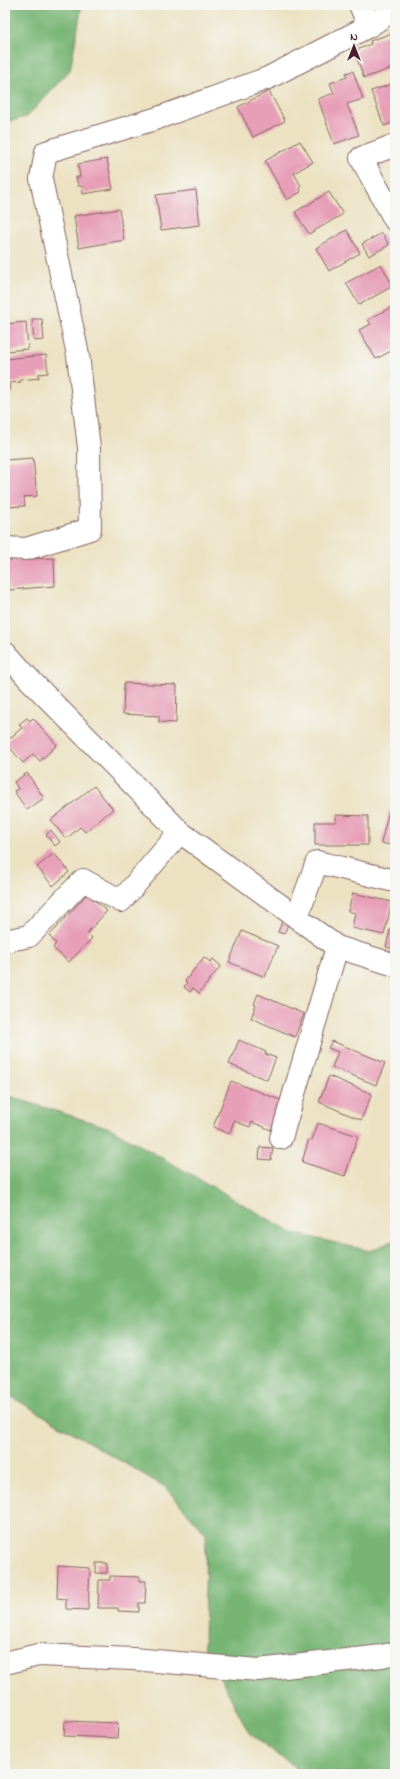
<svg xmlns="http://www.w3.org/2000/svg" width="400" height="1779" font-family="'Indie Flower',sans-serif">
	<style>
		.forest { fill: #78b574; stroke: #616a50 }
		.building { fill: #e79eb7 }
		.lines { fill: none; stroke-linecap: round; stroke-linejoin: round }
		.minor-casing { stroke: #836360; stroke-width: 24 }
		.minor { stroke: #fff; stroke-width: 22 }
	</style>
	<rect width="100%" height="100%" fill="#f6f6f2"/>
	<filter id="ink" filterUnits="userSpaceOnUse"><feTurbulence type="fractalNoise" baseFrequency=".025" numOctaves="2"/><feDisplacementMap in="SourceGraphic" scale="8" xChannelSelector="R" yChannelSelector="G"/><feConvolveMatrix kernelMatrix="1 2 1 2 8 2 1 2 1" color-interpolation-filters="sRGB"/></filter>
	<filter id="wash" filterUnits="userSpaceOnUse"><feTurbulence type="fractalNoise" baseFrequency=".012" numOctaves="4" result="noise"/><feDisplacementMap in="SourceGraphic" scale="16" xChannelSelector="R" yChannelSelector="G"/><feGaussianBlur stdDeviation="0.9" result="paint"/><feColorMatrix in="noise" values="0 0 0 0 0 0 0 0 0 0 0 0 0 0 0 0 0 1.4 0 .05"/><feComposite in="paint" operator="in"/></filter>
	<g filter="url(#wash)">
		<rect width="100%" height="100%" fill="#ece2c2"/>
		<path class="forest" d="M5,5h77l-12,65 -43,47 -22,5z
			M5,1095l105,33 183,105 77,18 25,-11v534h-91l-55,-41 -45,-87 2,-112 -41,-47 -160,-94z"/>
		<g id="blocks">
			<path class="building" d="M395,32v35l-31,11 -10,-27 17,-7 -1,-3z
				M353,71l10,28 -16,5 12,31 -25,9 -16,-45 16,-6 -4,-10 17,-6 -1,-4z
				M395,83v39l-11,4 -13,-35z
				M269,91l16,30 -32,16 -15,-30z
				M300,141l13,21 -19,11 7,13 -2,1 2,5 -14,8 -22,-39z
				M107,159l6,30 -30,5 -1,-8h-4l-2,-9h4l-2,-13z
				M196,190l4,35 -39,5 -5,-35z
				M329,192l14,22 -34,20 -14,-22z
				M119,209l5,31 -45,8 -5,-32z
				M347,230l13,23 -31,18 -13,-23z
				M382,233l7,12 -20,11 -7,-12z
				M381,264l12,22 -34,19 -13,-22z
				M395,305v44l-19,10 -17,-29 12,-6 -3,-4z
				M32,319h10l2,21 -10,1z
				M26,322l2,27 -23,2v-27z
				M46,355l2,18 -10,1 1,4 -19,2 1,2 -12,1 1,7 -5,1v-32z
				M33,458l4,38 -13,1 1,9 -20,1v-47z
				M54,558l1,28 -46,4 -2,-30z
				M124,683l53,2 -1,38 -17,-1v-6l-36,-2z
				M27,718l3,3 3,-3 24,27 -17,16 -7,-7 -10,9 -18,-21 17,-14 -3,-4z
				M27,773l17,25 -17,12 -13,-19 4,-2 -4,-7z
				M94,786l19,23 -28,23 -5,-5 -14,12 -15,-19z
				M389,810l6,2v34l-14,-3z
				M336,815l32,1v29h-53v-23h21z
				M51,830l9,12 -5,4 -9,-11z
				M54,853l15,19 -16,14 -16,-19z
				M353,893l39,9 -8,33 -32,-7 3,-15 -7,-2z
				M87,894l20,17 -20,22 5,5 -23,24 -16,-14 3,-5 -7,-7z
				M282,922l6,2 -4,10 -6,-2z
				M390,930l5,1v18l-9,-2z
				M242,931l36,15 -13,31 -36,-15z
				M204,957l6,5 3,-3 8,7 -22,27 -6,-5 -3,4 -6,-5 3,-4 -2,-2z
				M258,994l46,20 -9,23 -44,-19 5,-13 -2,-1z
				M239,1040l27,12 -1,2 11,4 -9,22 -38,-16z
				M332,1041l53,22 -9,22 -44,-18 6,-15 -10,-4z
				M329,1076l43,18 -11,26 -42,-18z
				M231,1081l52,20 -12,29 -19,-8 -2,5 -16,-6 -5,13 -16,-7z
				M318,1123l40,13 -13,40 -43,-14 7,-23 3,1z
				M260,1147l13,1 -2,12 -12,-1z
				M96,1563h11v10h-11z
				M58,1566l32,2 -2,42 -22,-1v-10l-9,-1z
				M110,1576l30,1v4h6l-1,22h-6v9l-21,-1v-3h-20l1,-28h11z
				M65,1721l53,2 -1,15 -53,-2z"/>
		</g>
	</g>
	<g filter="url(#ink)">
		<use href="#blocks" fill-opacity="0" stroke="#836360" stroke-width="1"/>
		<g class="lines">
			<defs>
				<path id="minor" d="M360,5l9,21 26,-17
					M395,145l-34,13 34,62
					M5,548l21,1 64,-20 -1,-81 -11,-93 -37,-176 5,-27 112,-34 110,-40 101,-52
					M5,652l23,26 152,154 157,115 58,18
					M297,917l20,-55 78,19
					M5,941l24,-5 54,-56 38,21 59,-69
					M281,1138l56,-191
					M5,1663l33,-8 95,4 125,11 124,-14 13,-3"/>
			</defs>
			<use href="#minor" class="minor-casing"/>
			<use href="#minor" class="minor"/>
		</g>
	</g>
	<rect width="400" height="1779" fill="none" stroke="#f6f6f2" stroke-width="20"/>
	<g transform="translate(354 46)" stroke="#f6f6f2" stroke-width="3" paint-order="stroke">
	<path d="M0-3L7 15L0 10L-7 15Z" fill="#4a1f2b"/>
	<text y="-6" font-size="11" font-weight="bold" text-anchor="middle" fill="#4a1f2b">N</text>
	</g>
</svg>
